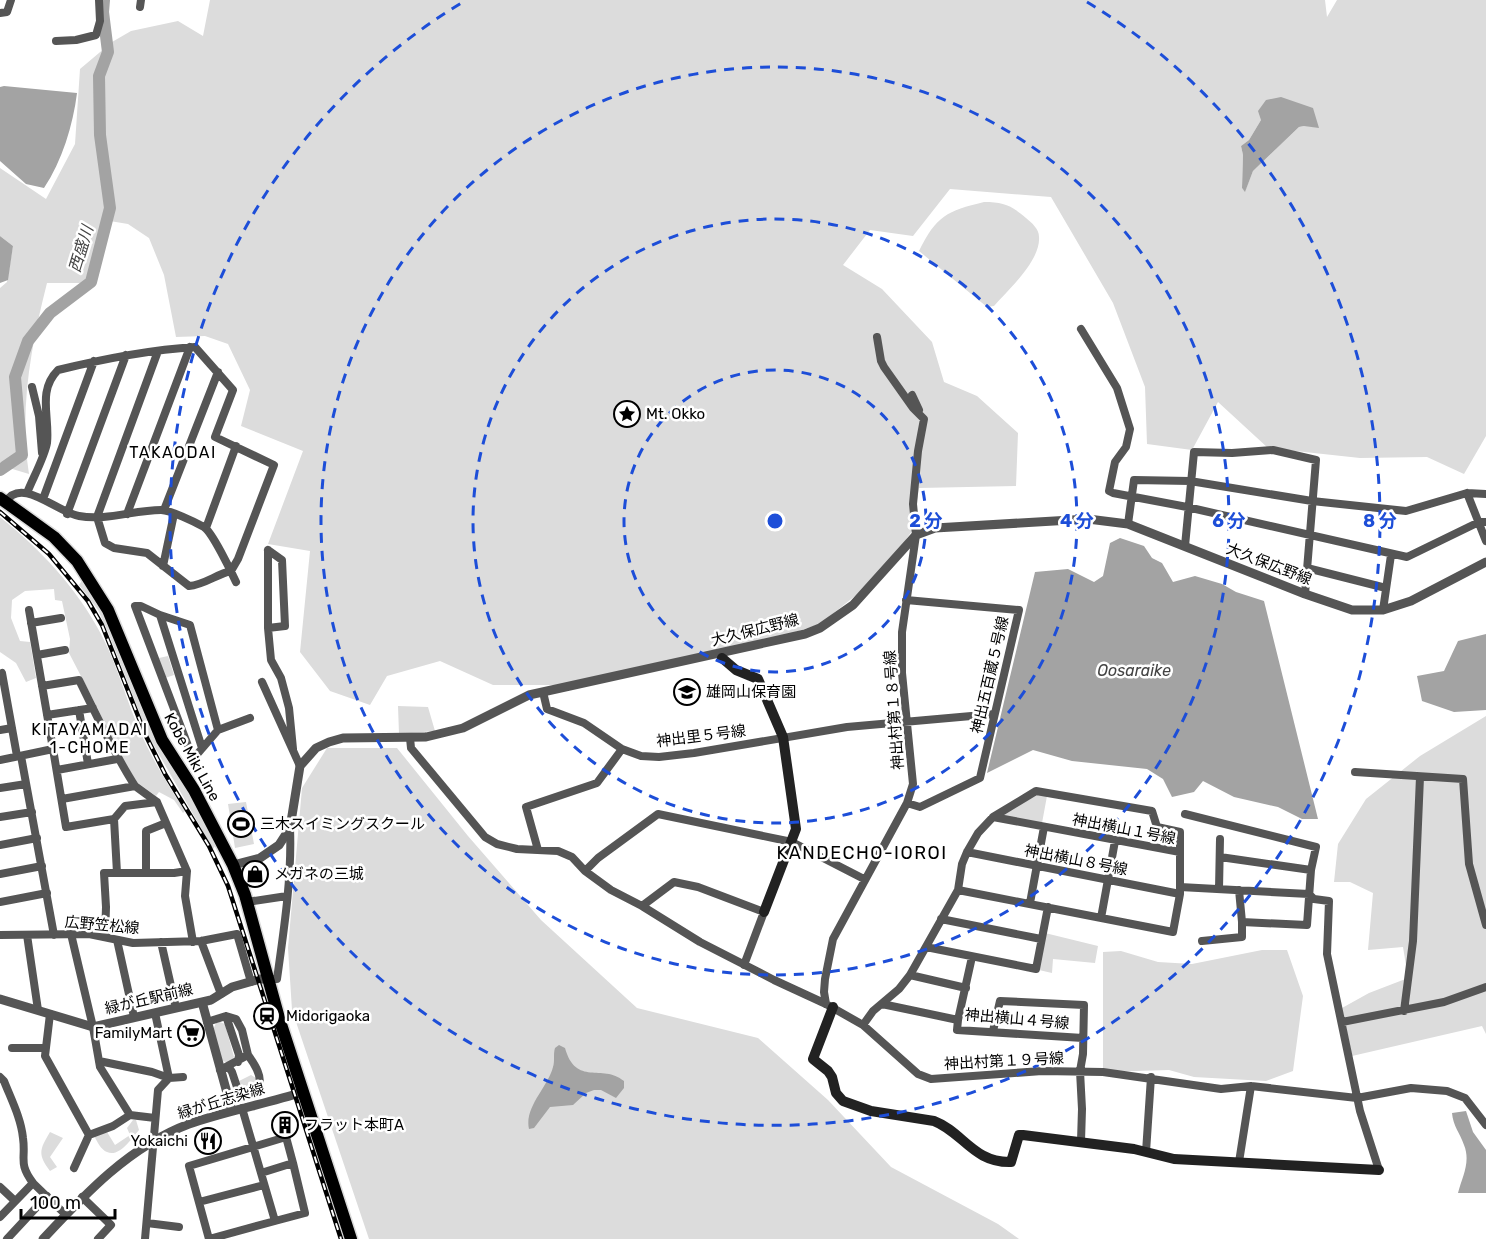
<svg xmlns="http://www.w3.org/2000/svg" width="1486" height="1239" font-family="Rubik,'Noto Sans JP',sans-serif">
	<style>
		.green { fill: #dcdcdc; fill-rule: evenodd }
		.water { fill: #a3a3a3 }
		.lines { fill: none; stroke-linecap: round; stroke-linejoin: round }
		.river { stroke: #a3a3a3; stroke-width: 12 }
		.primary-casing { stroke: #dbdbdb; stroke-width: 15 }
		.minor { stroke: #555; stroke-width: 8 }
		.tertiary { stroke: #555; stroke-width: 9 }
		.secondary { stroke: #222; stroke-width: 10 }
		.primary { stroke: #000; stroke-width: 12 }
		.rail-casing { stroke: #000; stroke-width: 4.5 }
		.rail { stroke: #fff; stroke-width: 2; stroke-dasharray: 7; stroke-linecap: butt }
		.ring { fill: none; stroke: #1d4ed8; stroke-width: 3; stroke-dasharray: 10 8 }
		.labels { text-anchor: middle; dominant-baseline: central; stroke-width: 5; stroke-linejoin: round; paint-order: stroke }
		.poi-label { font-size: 15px; fill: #000; stroke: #fff; text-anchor: start }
		.street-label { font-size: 15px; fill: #000; stroke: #fff }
		.water-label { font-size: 16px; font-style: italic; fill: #444; stroke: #fff }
		.neighbourhood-label { font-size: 16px; letter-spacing: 1.5px; fill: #000; stroke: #fff }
		.quarter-label { font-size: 18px; letter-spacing: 1.5px; fill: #000; stroke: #fff }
		.centre { fill: #1d4ed8; stroke: #fff; stroke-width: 3 }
		.ring-label { font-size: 18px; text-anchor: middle; font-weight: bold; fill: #1d4ed8; stroke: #fff; stroke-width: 5; stroke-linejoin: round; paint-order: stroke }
	</style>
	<rect width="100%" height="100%" fill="#fff"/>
	<path class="green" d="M210,0h1115l2,17 10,-17h149v436l-22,38 -37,-17 -67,1 -92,-10 -50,-46 -26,48 -45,-6 -2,-57 -32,-84 -62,-106 -101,-8 -37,47 -43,-6 -27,35 39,24 50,53 12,40 33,14 41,37 -2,53 -97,2 -7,43 -32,45 -60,48 -50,16 -211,45h-66l-53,-24 -53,15 -17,29 -40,-14 -30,-39 10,-101 -42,-7 35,-93 -62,-25 9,-36 -22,-46 -23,-8 -29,1 -12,-62 -15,-37 -21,-14 -18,-3 -23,62h-40c-16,63 -28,127 -18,191l-20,-6 -9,-6v-174l7,-6 6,-36 -13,-10v-68l46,31 29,-55 5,-75 32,-27 19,-11 47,-10 25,15zM1261,120l43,6 -5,1 -46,44 -8,20 -3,-3 1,-33 -2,-9 8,-6z
		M984,202c19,0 27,3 42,16 6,5 13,11 13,19 2,23 -30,52 -45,69l-7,1 -68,-56c17,-35 28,-40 65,-49z
		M0,517c41,33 76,70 101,117 17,32 26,69 41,102 12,26 27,51 43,75l-2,2 -9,-13 -15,-8 -3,4 -18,-13 -17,-24 -24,-52 -28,-54 1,-14 -8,-38 -7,-1 -1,-11 -29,2 -13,9 -1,18 9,23 10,1 6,36 -10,4 -10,-19 -16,-11z
		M83,579l22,34 51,123 21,39 13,18 27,50 -4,6 -64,-112 -40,-102 -11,-25 -19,-25z
		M168,656l6,19 -9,3 -6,-20z
		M398,706l30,1 7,24 -36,3z
		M1486,716v318l-4,-8 -130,30 -10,-48 27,-15 39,-15 -5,-31 -35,3 5,-57 -23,-11h-16l4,-38 28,-45 54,-43z
		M327,748h70l71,88 73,84 96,88 121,30 70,62 63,67 107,57 21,15h-650l-77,-229 -4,-62 14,-160z
		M1038,795l9,1 -5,27 -39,-6 1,-5z
		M246,802l8,42 -19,4 -7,-44z
		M1045,933l53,13 -3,17 -42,-4 -1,14 -13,-3z
		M1262,950h25l16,46 -10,75 -27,10 -72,-4 -25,-7 -66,2v-120l18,-1 37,11 34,2z
		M220,1022l5,2 9,33 -4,6 -8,-2 -9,-31 3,-7z
		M251,1075l5,3 -2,8 -12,2 -3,-7z
		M133,1120h3l3,10c-7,8 -20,28 -32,22 -6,-2 -10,-11 -13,-16l13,-4 8,13 15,-10 -3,-7z
		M50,1132l13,6 -13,19 7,10 -7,4c-13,-17 -10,-22 0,-39z"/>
	<path class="water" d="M4,86l73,7c-4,32 -15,68 -33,95l-18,-4 -26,-23v-74z
		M1281,97l32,11 6,20 -15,-2 -5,1 -46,44 -8,21 -3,-4 1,-33 -2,-9 8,-6 12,-20 -3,-9 8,-11z
		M0,236l13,10 -5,34 -8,3z
		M1120,538l24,8 8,12 10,5 11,19 22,-6 27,8 14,8 28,9 54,218h-16l-24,-12 -44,-10 -31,-16 -9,11 -22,5 -9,-18 -16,-10 -75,-8 -39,-11 -46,23 48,-201 33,-3 26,13 9,-6 7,-33z
		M1486,634v76l-32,2 -32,-11 -5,-25 27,-5 14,-30z
		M559,1045l6,3c11,39 37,15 59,33v7l-8,10 -15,-8h-7l-8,3 -13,12 -23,2 -16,21 -5,1c-5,-22 19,-42 24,-62 2,-6 0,-13 2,-19z
		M1466,1111l7,21 13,18v43h-28c4,-16 13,-31 6,-48 -4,-12 -11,-19 -12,-32z"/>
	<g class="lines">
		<path class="river" d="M0,470l22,-15 -7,-78 13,-36 22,-28 41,-31 19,-74 -10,-73 -1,-59 9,-24 -5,-40 1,-12"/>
		<defs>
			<path id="primary" d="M0,498l54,39 23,24 31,49 54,130 32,50 39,75 12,30 34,123 72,221"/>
		</defs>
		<use href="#primary" class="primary-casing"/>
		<path class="minor" d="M140,7l1,-7
			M0,13l7,-1 4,-12
			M56,41l20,-1 20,-5 4,-14 -1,-21
			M1081,329l36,59 13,41 -4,18 -11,15 -6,29 4,2 74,14 220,50 72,-35h7
			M32,387l7,29 3,37
			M912,395l7,15
			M27,493c5,-13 18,-37 20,-50 3,-26 -10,-52 11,-73 45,-11 90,-20 137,-23l38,43 -18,47 59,28 -36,94 -7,12c-14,3 -27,14 -42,15l-42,-33 -33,-5 -9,-5 -8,-26 61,-166
			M1467,493l19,48
			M43,499l51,-138
			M6,502c15,-26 52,11 73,14 27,5 55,-6 82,-6 9,0 34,12 43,17 8,5 27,44 32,55
			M164,510l54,-138
			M67,514l59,-159
			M127,514l63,-167
			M1128,524l6,-44 56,1 122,20 94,10 61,-18 19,1
			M206,528l30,-82
			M1185,546l9,-94 38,1 41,-3 43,10 -11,134
			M268,550v78l3,32 10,18 8,30 4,41
			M268,550l14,10 3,66 -17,2
			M163,566l11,-52
			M1307,568l79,20
			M906,600l113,10 -39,168 -60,29 -13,-4
			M29,610l24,139
			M1383,610l8,-55
			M160,615l30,10 28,105 -25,29 -58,-153h6l19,9 42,133
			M31,623l30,-5
			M37,655l28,-5
			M0,674l2,-1 15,83
			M262,682l38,84
			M42,686l37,-6c18,36 34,72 56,106
			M543,692l4,17 37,14 38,26
			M79,710l9,54
			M47,715l46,-7
			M0,730l12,-2
			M218,730l32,-12
			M410,738l1,10 74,89 12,7 20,5 41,2 14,6 13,14 26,19 31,16 58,36 74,38 52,24 37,21 55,49 13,5 111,-8 61,1 118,17 30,-3 106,12 54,-10 36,3 18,7 21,27
			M21,756l33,179
			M0,760l53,-11 13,78 48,-8
			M57,770l60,-11
			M1355,772l108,7 6,85 17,61
			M0,788l26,-4
			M62,799l73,-13 22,16 30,69 -2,25 8,46
			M1185,814l131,33 -5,23 -4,55 -65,-3 -3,-32
			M0,817l32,-5
			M993,817l43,-26 116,20 5,16 23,5v20
			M0,845l37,-7
			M538,850l-12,-43 71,-24 25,-34 19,7 18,1 35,-4 153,-26 147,-13
			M967,852l213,42
			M1220,857l91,13
			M585,871l13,-13 60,-44 134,28 72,37
			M117,873l-3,-54 11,-13 32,-4
			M146,873v-42l20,-8
			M0,874l42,-8
			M1180,887l129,7 5,5 15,2 -2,53 33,157 19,59
			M1219,889l1,-50
			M0,902l47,-9
			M247,902l40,-6
			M1030,903l14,-76
			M642,906l32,-24 24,5 66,25 -20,53
			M1101,918l14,-77
			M941,919l100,20
			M71,934l22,93 7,40 30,48 25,3
			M0,935l89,-1 44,9 68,-2 36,-7 14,48
			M27,935l11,75
			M105,937l1,-30 -2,-34h70l13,-2
			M117,940l17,77
			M201,941l20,53
			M1202,941l40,-4v-15
			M161,942l15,66
			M926,947l110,22 12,-62
			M910,975l56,13
			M268,979h9c7,-50 15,-101 13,-151
			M826,1004l-2,-12 1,-13 8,-40 74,-136 6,-19 -11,-111v-41l14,-97 -3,-31 5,-53 6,-32 -11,-11 -29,-41 -3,-6 -4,-24
			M882,1004l76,16 14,-63
			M1404,1011l9,-70 7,-164
			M50,1014l-5,42 44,79 24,-9 17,-11
			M226,1016l13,39 -1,7
			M958,1020l-1,10 126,8
			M207,1022l19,-6 10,3 6,11 6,25 -28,15
			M1342,1022l102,-20 42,-15
			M863,1025l10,-14 26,-22 11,-14 48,-85 4,-26 5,-12 11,-19 15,-16 187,35v42l-7,38 -215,-42
			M993,1031l7,-30 84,4 -1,49 -3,17 2,38 -1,32
			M12,1048h34
			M99,1061l53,11 17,6 -14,-65
			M228,1066l4,6 6,18 4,2c4,-1 11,-2 14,-4 10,-8 -3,-26 -8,-33
			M0,1077l4,4c7,18 17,37 19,57 3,21 -5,25 10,45
			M242,1108c11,38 22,75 33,113l-66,18 -20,-73 97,-29 7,26 -32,10
			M1146,1152l5,-75
			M1239,1162l12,-76
			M74,1168l15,-33
			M0,1187l15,14
			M82,1197l29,28 -13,14
			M199,1202l65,-17
			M0,1217l33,-34 33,32
			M275,1221l30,-8 -12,-50
			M147,1223l32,4
			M7,1239l40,-43
			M145,1239l13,-149 11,-12 14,-1"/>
		<path class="tertiary" d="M233,865l27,-7 19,-13 11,-17 10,-62 16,-18 13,-6 14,-4 83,-1 37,-9 66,-33 276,-61 15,-6 33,-23 63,-70 19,-7 153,-9 40,5 177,70 47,16h31l28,-9 75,-39
			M0,999l93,28 118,-27 21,-13 28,-8h8
			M202,1002l30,109
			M43,1239c42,-45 87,-93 146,-115 37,-13 76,-20 114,-32"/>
		<path class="secondary" d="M722,658l14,12 22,9 25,58 13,92 -32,83
			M833,1007l-20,52 15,12 4,6 4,16 7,8 28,10 63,10c29,11 39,42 77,41l8,-27h4l111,14 40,10 205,11"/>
		<use href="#primary" class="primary"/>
		<defs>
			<path id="rail" d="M0,512l49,42 39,47 14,24 44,111 19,38 44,72 19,40 113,353"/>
		</defs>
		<use href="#rail" class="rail-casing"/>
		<use href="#rail" class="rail"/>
	</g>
	<g class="ring">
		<circle cx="775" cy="521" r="151"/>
		<circle cx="775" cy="521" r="302"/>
		<circle cx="775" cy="521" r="454"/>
		<path d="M1087 2A605 605 0 1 1 463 2"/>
	</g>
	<defs>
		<symbol id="sight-ring" viewBox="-11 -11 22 22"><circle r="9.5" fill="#fff" stroke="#000" stroke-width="1.5"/><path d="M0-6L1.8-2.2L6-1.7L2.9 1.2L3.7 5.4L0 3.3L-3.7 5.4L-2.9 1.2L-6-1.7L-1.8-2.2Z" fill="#000"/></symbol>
		<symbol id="school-ring" viewBox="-11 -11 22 22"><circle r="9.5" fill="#fff" stroke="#000" stroke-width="1.5"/><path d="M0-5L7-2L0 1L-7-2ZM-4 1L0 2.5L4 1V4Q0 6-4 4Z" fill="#000"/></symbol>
		<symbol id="stadium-ring" viewBox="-11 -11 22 22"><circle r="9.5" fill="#fff" stroke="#000" stroke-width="1.5"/><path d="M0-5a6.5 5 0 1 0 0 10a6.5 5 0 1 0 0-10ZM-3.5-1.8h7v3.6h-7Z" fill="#000"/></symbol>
		<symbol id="shop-ring" viewBox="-11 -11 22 22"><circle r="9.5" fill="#fff" stroke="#000" stroke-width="1.5"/><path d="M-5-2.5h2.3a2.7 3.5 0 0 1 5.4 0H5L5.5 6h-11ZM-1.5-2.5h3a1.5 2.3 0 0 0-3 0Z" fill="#000"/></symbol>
		<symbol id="station-ring" viewBox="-11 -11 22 22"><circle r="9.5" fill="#fff" stroke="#000" stroke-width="1.5"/><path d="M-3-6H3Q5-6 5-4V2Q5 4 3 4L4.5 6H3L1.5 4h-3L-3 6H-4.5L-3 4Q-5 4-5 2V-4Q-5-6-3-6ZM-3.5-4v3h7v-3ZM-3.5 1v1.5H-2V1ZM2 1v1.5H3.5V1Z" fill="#000"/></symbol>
		<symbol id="supermarket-ring" viewBox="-11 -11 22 22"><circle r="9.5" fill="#fff" stroke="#000" stroke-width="1.5"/><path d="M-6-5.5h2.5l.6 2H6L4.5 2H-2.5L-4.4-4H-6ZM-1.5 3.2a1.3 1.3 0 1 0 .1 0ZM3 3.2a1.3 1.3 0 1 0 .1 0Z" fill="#000"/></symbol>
		<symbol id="building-ring" viewBox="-11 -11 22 22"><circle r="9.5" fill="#fff" stroke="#000" stroke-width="1.5"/><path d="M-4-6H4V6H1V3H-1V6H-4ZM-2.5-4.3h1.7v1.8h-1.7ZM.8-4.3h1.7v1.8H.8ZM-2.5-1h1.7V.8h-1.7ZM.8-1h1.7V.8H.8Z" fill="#000"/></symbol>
		<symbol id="restaurant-ring" viewBox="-11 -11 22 22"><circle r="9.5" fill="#fff" stroke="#000" stroke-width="1.5"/><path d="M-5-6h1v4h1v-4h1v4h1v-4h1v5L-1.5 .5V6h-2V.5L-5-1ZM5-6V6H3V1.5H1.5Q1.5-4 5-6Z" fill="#000"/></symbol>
	</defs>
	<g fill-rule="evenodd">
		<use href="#sight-ring" x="612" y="399" width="30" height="30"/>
		<use href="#school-ring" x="672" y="677" width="30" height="30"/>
		<use href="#stadium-ring" x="226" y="809" width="30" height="30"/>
		<use href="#shop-ring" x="240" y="859" width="30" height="30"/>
		<use href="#station-ring" x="252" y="1001" width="30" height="30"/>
		<use href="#supermarket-ring" x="176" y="1018" width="30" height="30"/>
		<use href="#building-ring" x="270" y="1110" width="30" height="30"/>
		<use href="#restaurant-ring" x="193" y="1126" width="30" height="30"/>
	</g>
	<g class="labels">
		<g class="poi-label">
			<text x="646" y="414">Mt. Okko</text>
			<text x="706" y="692">雄岡山保育園</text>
			<text x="260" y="824">三木スイミングスクール</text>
			<text x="274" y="874">メガネの三城</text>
			<text x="286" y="1016">Midorigaoka</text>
			<text x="172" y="1033" text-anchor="end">FamilyMart</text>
			<text x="304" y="1125">フラット本町A</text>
			<text x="188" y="1141" text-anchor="end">Yokaichi</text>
		</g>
		<g class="street-label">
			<text transform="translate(1269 564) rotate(21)">大久保広野線</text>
			<text transform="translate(755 630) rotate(-14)">大久保広野線</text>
			<text transform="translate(990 675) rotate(-77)">神出五百蔵５号線</text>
			<text transform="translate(894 710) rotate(-94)">神出村第１８号線</text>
			<text transform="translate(701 736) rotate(-7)">神出里５号線</text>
			<text transform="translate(192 757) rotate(61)">Kobe Miki Line</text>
			<text transform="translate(1124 829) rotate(11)">神出横山１号線</text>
			<text transform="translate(1076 860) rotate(11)">神出横山８号線</text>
			<text transform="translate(102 925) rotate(5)">広野笠松線</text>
			<text transform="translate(149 999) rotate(-13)">緑が丘駅前線</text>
			<text transform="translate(1017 1019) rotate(5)">神出横山４号線</text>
			<text transform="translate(1004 1061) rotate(-3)">神出村第１９号線</text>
			<text transform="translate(221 1101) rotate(-17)">緑が丘志染線</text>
		</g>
		<g class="water-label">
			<text transform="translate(81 249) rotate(-73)">西盛川</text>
			<text x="1134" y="670">Oosaraike</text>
		</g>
		<g class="neighbourhood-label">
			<text x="173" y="452">TAKAODAI</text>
			<text x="90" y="729">KITAYAMADAI<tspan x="90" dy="18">1-CHOME</tspan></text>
		</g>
		<g class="quarter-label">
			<text x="862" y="853">KANDECHO-IOROI</text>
		</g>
	</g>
	<circle cx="775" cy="521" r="9" class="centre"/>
	<g class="ring-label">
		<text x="926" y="527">2 分</text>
		<text x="1077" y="527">4 分</text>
		<text x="1229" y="527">6 分</text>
		<text x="1380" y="527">8 分</text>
	</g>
	<path d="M21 1209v9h94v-9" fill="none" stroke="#000000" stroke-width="3"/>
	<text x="30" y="1209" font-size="18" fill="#000000" stroke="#ffffff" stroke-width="4.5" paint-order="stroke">100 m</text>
</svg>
